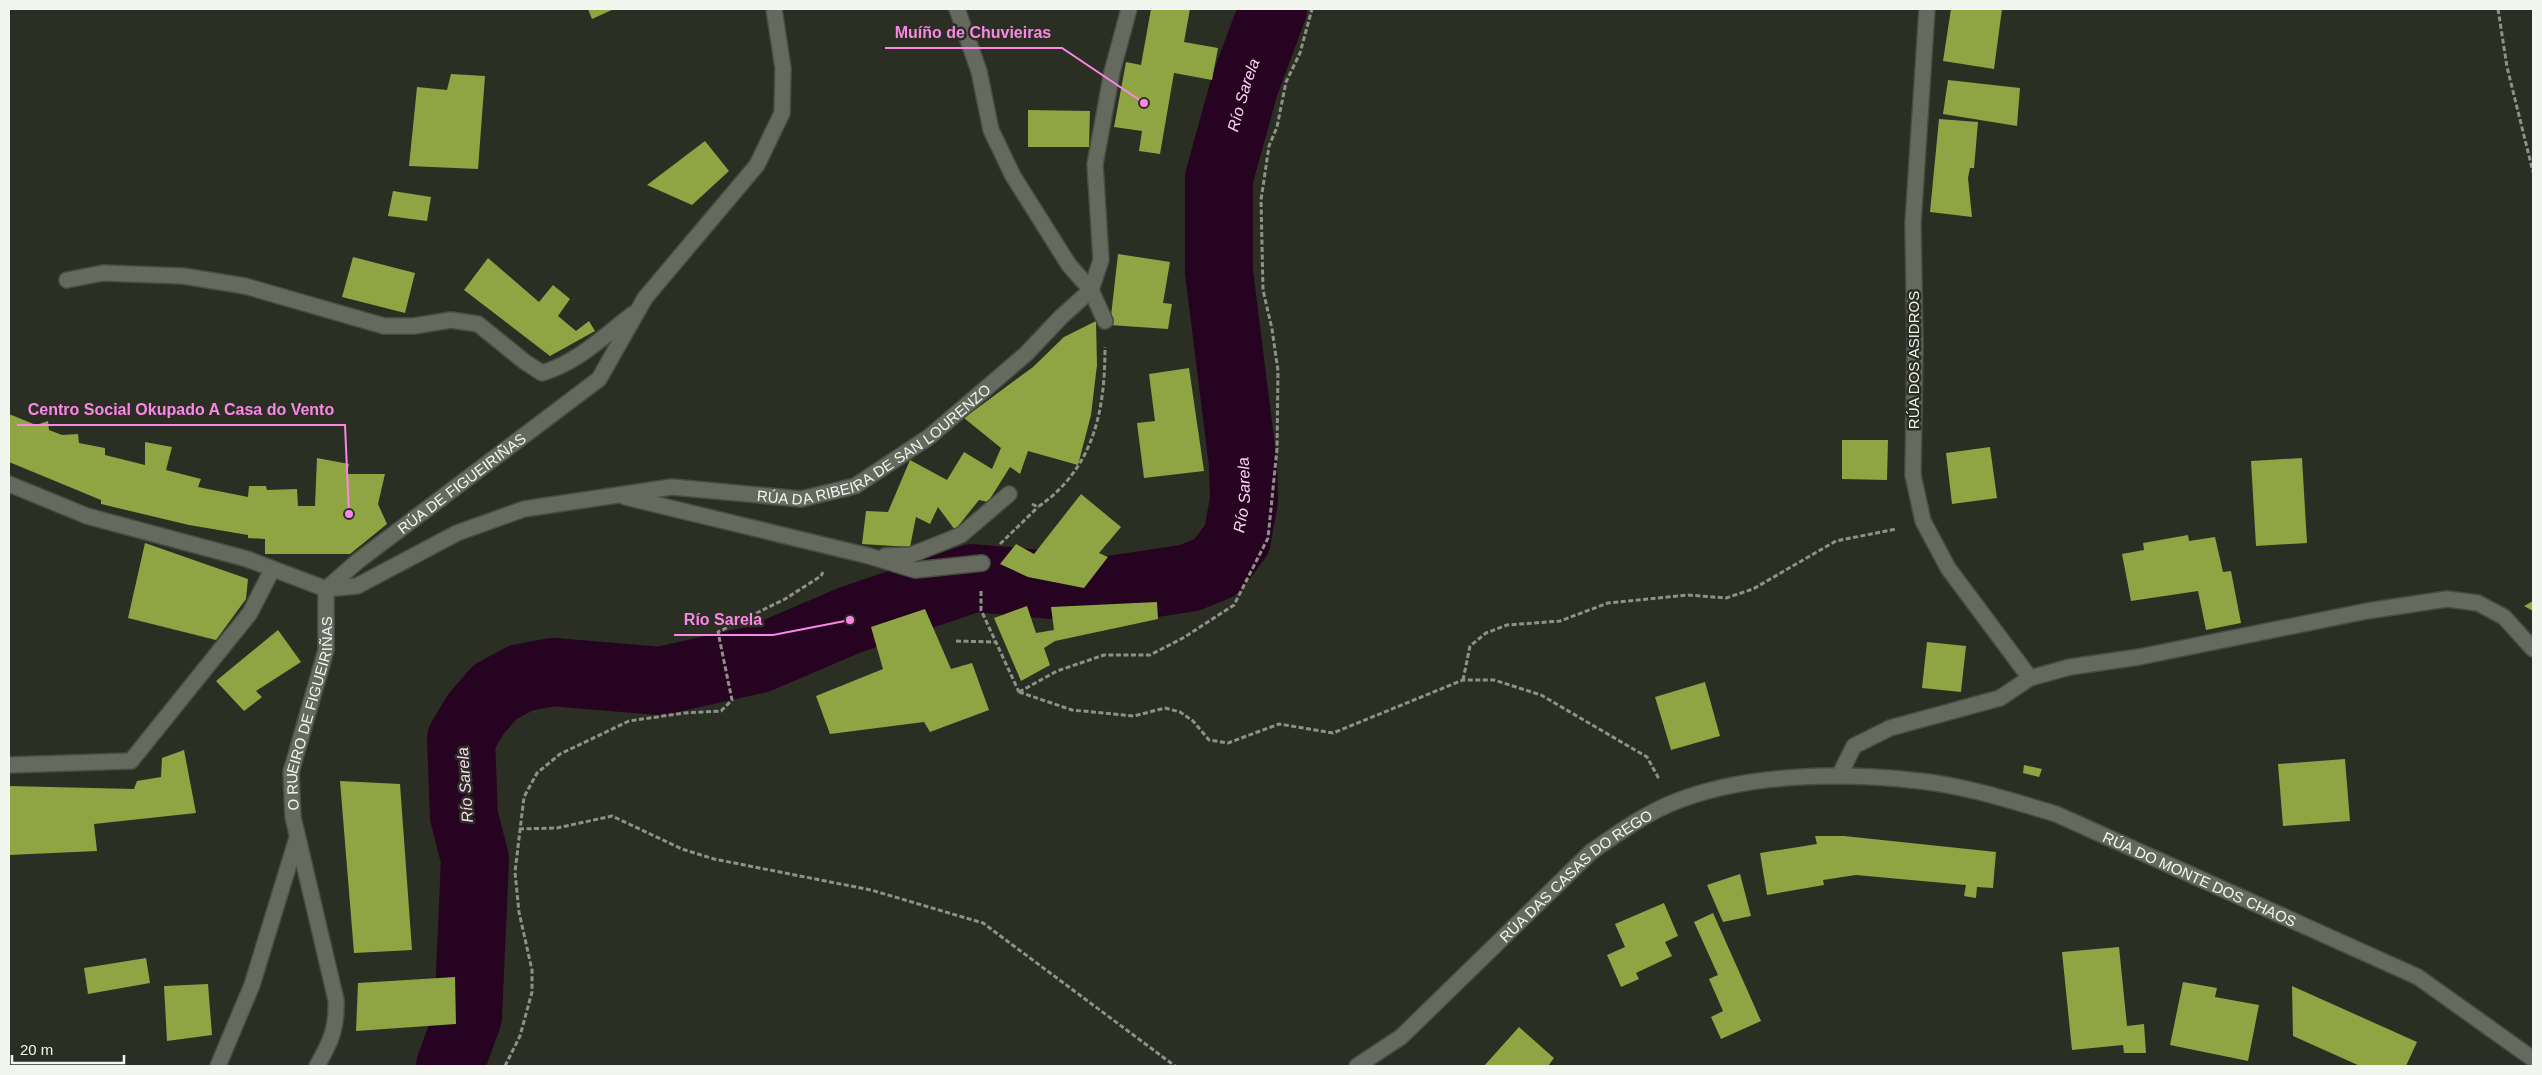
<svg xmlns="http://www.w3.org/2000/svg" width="2542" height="1075" font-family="Helvetica,sans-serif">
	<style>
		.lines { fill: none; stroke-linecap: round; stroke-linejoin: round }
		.river { stroke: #270322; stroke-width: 68 }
		.building { fill: #8fa543 }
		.minor-casing { stroke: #494c42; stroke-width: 18 }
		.path { stroke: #8e9188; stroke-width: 3; stroke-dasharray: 5 2.5; stroke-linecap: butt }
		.minor { stroke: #666a5e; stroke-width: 15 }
		.labels { text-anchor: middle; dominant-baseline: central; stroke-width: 5; stroke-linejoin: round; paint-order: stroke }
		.street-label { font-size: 15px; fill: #f3f5ef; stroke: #2b2e23 }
		.water-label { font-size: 16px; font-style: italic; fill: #fdd3f3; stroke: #2b2e23 }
		.leader { fill: none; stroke: #fa87e6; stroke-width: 2 }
		.callout-dot { fill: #fa87e6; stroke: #2b2e23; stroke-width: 2 }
		.callout-label { font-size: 16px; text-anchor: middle; font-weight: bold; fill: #fa87e6; stroke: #2b2e23; stroke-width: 5; stroke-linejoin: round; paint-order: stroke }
	</style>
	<rect width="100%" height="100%" fill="#2b2e23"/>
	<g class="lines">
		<path class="river" id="s1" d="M450,1066l18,-49 7,-158 -11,-43 -3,-77 15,-25 19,-22 26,-14 32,-6 107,9 99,-22 91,-39 123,-42 136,12 80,-12 27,-11 21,-28 7,-39 -1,-36 -24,-192v-94l26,-94 28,-75"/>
	</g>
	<path class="building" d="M588,9h26l-22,10z
		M1151,9h39l-6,33 34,6 -6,32 -38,-7 -14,81 -21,-3 3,-20 -28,-4 12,-65 15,3z
		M1951,9h51l-8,60 -51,-8z
		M451,74l34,2 -7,93 -69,-3 8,-79 30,3z
		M1948,80l72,8 -3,38 -74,-12z
		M1028,110l62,1 -1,36h-61z
		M1939,119l39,3 -4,46h-4l-2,10 4,39 -42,-5z
		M705,141l24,30 -37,34 -45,-20z
		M393,191l38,6 -4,24 -39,-5z
		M1118,254l52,8 -7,41 9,1 -4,25 -58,-4z
		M353,257l62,16 -10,40 -63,-16z
		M488,258l51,44 14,-17 17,14 -12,17 18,15 13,-10 6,10 -45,25 -86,-66z
		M1096,321l1,44 -6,50 -13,50 -50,-14 -8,23 -10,-7 -22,35 -9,-2 -24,30 -17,-23 -8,17 -14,-7 -6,30 -48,-3 4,-33 22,1 22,-52 37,20 17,-28 28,17 9,-21 -37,-30 69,-51 31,-30z
		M1189,368l15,103 -60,7 -7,-55 18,-2 -6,-47z
		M9,414l27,11 12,-4 1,9 13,5 16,-1 1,9 26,5v7l40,10v-23l27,5 -6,23 35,9 -3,8 50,10 1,-11h17l1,4 30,-1 1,17h17l2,-48 32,6 -2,10h38l-7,30 9,20 -37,30h-85v-15l-17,-1v-3l-59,-10 -88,-21v-4l-92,-38z
		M1842,440h46l-1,40 -45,-1z
		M1990,447l7,51 -45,6 -6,-51z
		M2302,458l5,85 -51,3 -5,-85z
		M1081,494l40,33 -22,26 9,4 -24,31 -56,-11 -28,-13 16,-20 18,10z
		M2188,535l1,6 26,-4 8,35 8,-1 10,52 -35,7 -8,-39 -67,10 -9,-47 22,-4 -1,-7z
		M145,543l103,36 -2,20 -30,41 -88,-22z
		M2533,601v10l-9,-5z
		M1157,602l1,17 -103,22 -11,7 6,17 -29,16 -27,-63 33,-12 9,27 18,-3 -3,-23z
		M925,609l26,60 21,-6 17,47 -59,22 -6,-10 -94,12 -14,-38 67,-27 -12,-42z
		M278,630l23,32 -45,29 6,6 -18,14 -28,-30z
		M1927,642l39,4 -5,46 -39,-4z
		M1705,682l15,54 -49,14 -16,-53z
		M184,750l12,63 -102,11 3,27 -88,4v-69l125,3 3,-8 24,-4 1,-19z
		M2345,759l5,62 -67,5 -5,-62z
		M2024,765l18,4 -3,8 -16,-4z
		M340,781l60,3 12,166 -58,3z
		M1815,836h29l152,16 -3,36 -16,-1 -1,11 -12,-2 2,-11 -110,-10 -33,5 1,5 -57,10 -7,-42 57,-9z
		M1740,874l11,42 -28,6 -16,-37z
		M1664,903l14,33 -13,6 7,14 -36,17 3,6 -18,8 -14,-32 18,-8 -10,-23z
		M1713,913l48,108 -40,18 -10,-22 12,-6 -14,-32 9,-4 -24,-53z
		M2119,947l8,79 17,-2 2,29h-22l-1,-8 -51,5 -10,-98z
		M146,958l4,25 -62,11 -4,-26z
		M455,977l1,47 -100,7 2,-48z
		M2183,982l34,6 -2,9 44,8 -11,56 -78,-16z
		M208,984l4,51 -45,6 -3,-55z
		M2292,986l125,56 -11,24h-46l-67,-30z
		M1519,1027l35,31 -6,8h-64z"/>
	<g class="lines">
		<defs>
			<g id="minor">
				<path d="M957,9l22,62 12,59 22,46 56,89 22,25 14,31"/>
				<path d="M1927,9l-14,214 2,123 -2,129 10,46 25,47 82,110"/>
				<path d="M67,280l36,-7 80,3 62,10 139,40h30l37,-6 27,4 47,38 17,11c35,-10 62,-37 91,-59"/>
				<path id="s2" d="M9,484l78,32 160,43 79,30 31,-3 100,-53 67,-24 148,-22 129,12 54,-13 74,-49 97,-83 35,-37 30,-27 10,-30 -6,-96 17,-92 17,-63"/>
				<path d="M625,497l244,59 46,14 67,-7"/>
				<path d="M885,556l26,-1 50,-20 48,-41"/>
				<path id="s3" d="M326,589l32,-28 241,-182 46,-81 112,-133 25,-52 1,-45 -9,-59"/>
				<path d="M9,765l122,-4 119,-148 22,-43"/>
				<path d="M1839,776l15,-30 36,-18 110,-30 30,-20 40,-11 69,-10 228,-46 80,-12 31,4 26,14 29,32"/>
				<path d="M218,1066l34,-81 45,-147"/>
				<path id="s4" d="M317,1066c14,-25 20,-37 19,-66l-43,-183 -2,-45 35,-122v-61"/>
				<path id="s5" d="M1357,1066l44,-29 190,-185c26,-18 52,-37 81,-49 73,-30 170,-31 248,-22 46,5 92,20 136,33l362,163 115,82"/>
			</g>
		</defs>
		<use href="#minor" class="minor-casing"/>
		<path class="path" d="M2498,9l9,58 26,105
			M1032,504l6,3c56,-39 67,-96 67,-160
			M1000,544l38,-37
			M981,591v19l38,82
			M956,641l39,1
			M1463,680l7,-34 16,-13 21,-8 53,-4 48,-18 80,-8 38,3 27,-9 83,-48 60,-12
			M1019,692l38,-21 47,-16h46l33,-17 51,-33 34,-67 9,-89 1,-78 -6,-42 -9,-39 -2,-90 8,-54 8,-19 9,-45 14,-29 12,-44
			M1019,692l53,18 62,6 31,-8 15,4 13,9 16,19 19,3 51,-19 54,9 130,-53h31l47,15 106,62 12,22
			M519,829l38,-1 55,-12 70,33 32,10 157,31 112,33 192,143
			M505,1066l15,-30 12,-44v-22l-13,-58 -4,-40 9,-75 13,-24 23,-19 69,-33 55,-8 37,-2 11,-11 -14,-68 67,-33 36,-23 2,-4"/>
		<use href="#minor" class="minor"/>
	</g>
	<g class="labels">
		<g class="street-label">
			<text transform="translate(1913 360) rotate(-90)">RÚA DOS ASIDROS</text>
			<text stroke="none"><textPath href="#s2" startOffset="918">RÚA DA RIBEIRA DE SAN LOURENZO</textPath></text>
			<text stroke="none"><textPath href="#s3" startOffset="172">RÚA DE FIGUEIRIÑAS</textPath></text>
			<text stroke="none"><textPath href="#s4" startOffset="364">O RUEIRO DE FIGUEIRIÑAS</textPath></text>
			<text stroke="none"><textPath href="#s5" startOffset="291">RÚA DAS CASAS DO REGO</textPath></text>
			<text stroke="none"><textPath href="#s5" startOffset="962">RÚA DO MONTE DOS CHAOS</textPath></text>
		</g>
		<g class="water-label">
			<text stroke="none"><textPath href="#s1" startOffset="1621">Río Sarela</textPath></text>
			<text stroke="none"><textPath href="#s1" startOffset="1216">Río Sarela</textPath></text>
			<text transform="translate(465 785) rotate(-94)">Río Sarela</text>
		</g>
	</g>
	<path class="leader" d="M1144 103L1062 48H885M349 514L345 425H17M850 620L773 635H674"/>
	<g class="callout-dot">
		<circle cx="1144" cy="103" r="5"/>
		<circle cx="349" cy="514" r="5"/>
		<circle cx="850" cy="620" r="5"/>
	</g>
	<g class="callout-label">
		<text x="973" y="38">Muíño de Chuvieiras</text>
		<text x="181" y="415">Centro Social Okupado A Casa do Vento</text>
		<text x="723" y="625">Río Sarela</text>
	</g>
	<rect width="2542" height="1075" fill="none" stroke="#f3f5ef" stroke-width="20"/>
	<path d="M12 1055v8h112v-8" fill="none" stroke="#f3f5ef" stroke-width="2.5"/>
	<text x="20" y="1055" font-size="15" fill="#f3f5ef" stroke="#2b2e23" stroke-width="4" paint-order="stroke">20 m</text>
</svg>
